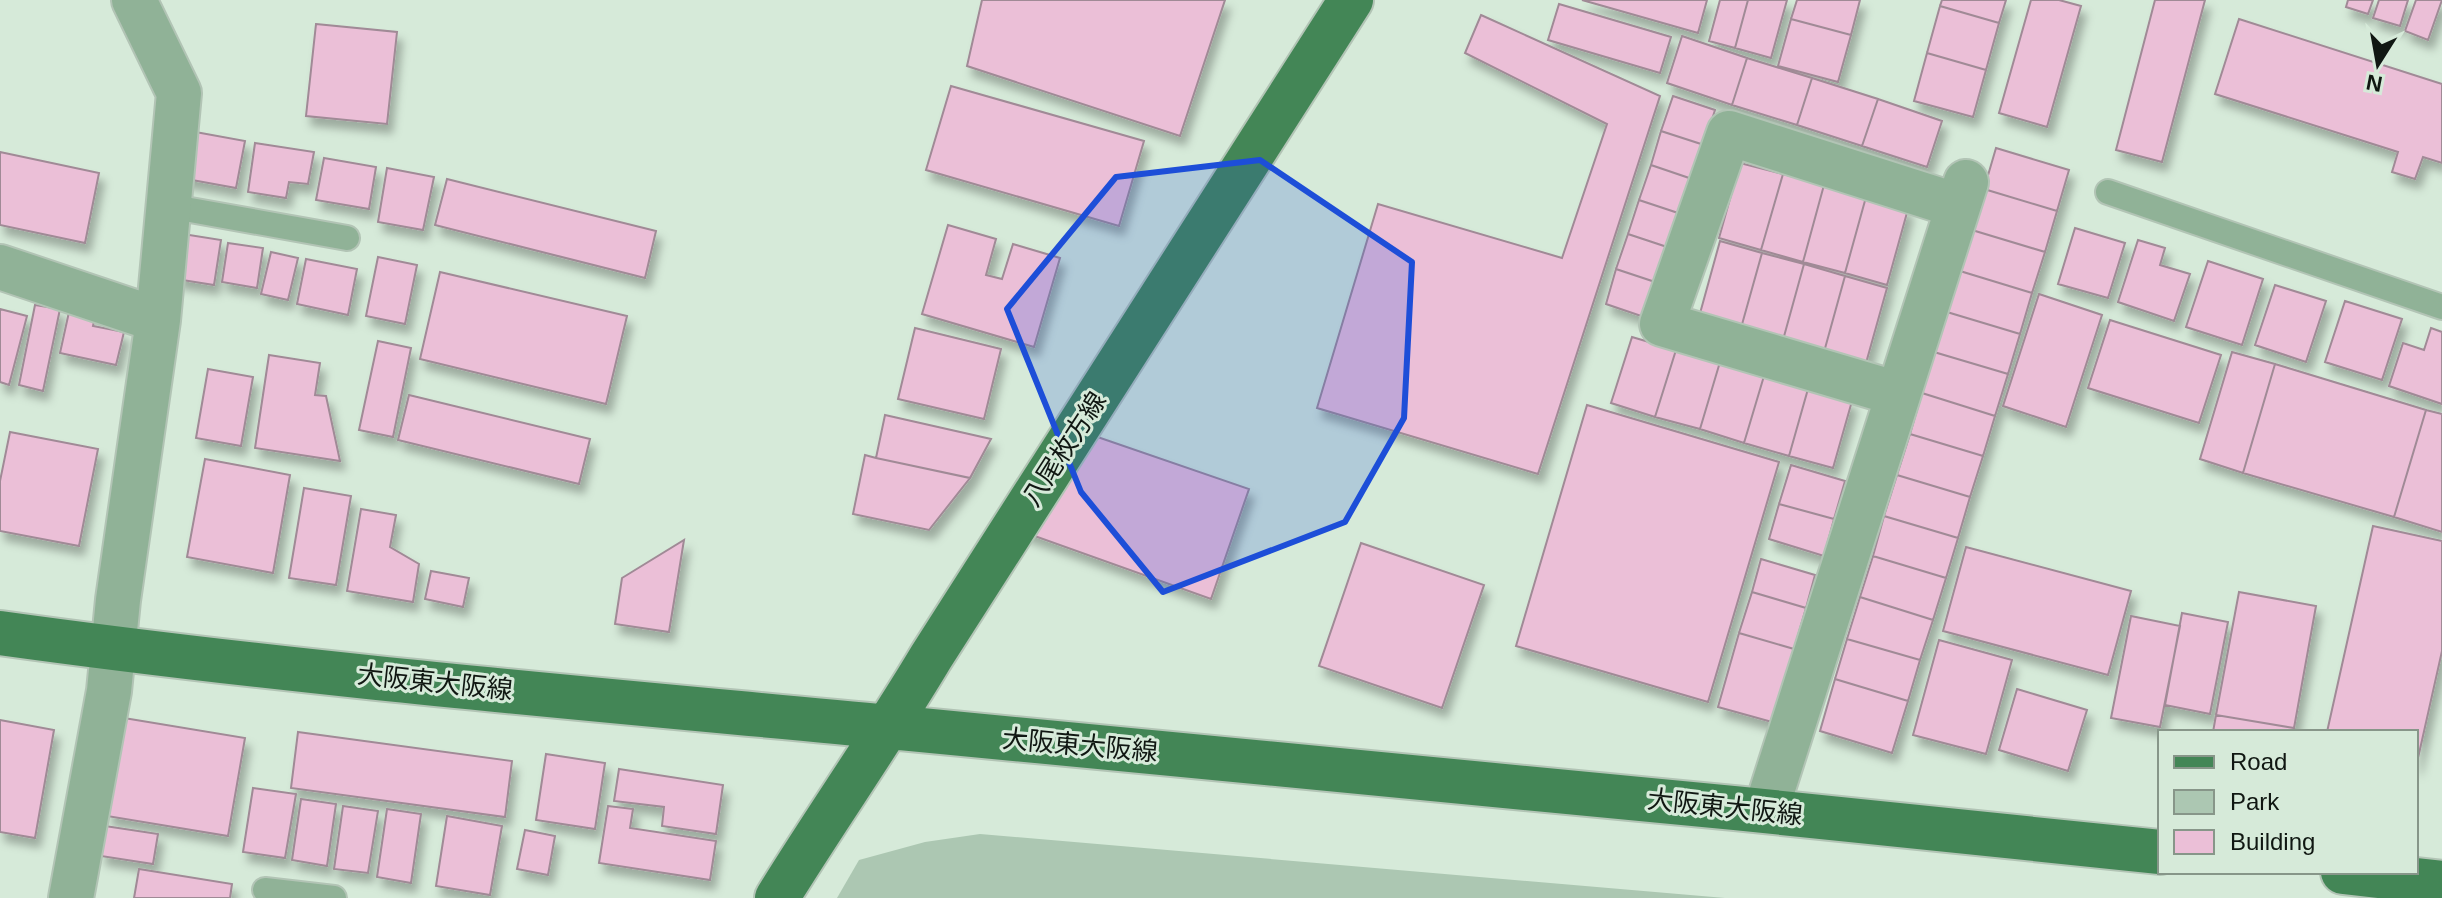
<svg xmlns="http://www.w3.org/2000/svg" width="2442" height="898" font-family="Helvetica,'Noto Sans JP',sans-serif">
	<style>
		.green { fill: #acc7b2 }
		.building { fill: #ebbfd7; stroke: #a08a96; stroke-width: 2; filter: url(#shadow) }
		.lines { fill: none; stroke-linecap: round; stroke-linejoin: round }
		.lane-casing { stroke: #b2c4b5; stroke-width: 28 }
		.street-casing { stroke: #b2c4b5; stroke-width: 48 }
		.primary-casing { stroke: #b2c4b5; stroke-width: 48 }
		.lane { stroke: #90b297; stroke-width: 24 }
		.street { stroke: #90b297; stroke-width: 44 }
		.primary { stroke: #438656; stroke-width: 44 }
		.marked { fill: #1d4ed8; fill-opacity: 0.2; stroke: #1d4ed8; stroke-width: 6; stroke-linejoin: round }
		.labels { text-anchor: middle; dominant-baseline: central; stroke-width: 6; stroke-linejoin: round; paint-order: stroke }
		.street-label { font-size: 26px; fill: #101712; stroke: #d6ead9 }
	</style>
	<defs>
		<filter id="shadow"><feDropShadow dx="5" dy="9" stdDeviation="4" flood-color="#0004"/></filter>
	</defs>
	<rect width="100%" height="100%" fill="#d6ead9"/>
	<path class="green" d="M980,834l745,64h-888l22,-38 66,-18z"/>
	<path class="building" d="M982,0h243l-45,136 -213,-70z
		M1582,0h125l-9,33z
		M1720,0h28l-13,48 -26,-7z
		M1748,0h39l-16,58 -36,-10z
		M1797,0h63l-9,35 -60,-16z
		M1942,0h64l-7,23 -59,-17z
		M2031,0h28l22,6 -34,121 -48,-14z
		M2155,0h50l-43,162 -46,-12z
		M2348,0h25l-5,14 -22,-7z
		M2379,0h29l-8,26 -27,-8z
		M2416,0h26l-14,40 -23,-9z
		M1559,4l112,33 -11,36 -112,-33z
		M1940,6l59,17 -13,47 -59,-17z
		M1481,15l179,81 -122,378 -221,-66 61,-204 184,54 45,-134 -142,-71z
		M1791,19l60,16 -13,47 -60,-16z
		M2239,19l203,65v79l-19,-6 -8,22 -23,-7 6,-20 -183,-58z
		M316,24l81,8 -10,92 -81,-8z
		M1682,36l65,22 -15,47 -65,-22z
		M1927,53l59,17 -13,47 -59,-16z
		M1747,58l65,20 -15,47 -65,-20z
		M1812,78l66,21 -16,47 -65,-21z
		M951,86l193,55 -25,85 -193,-56z
		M1673,96l42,14 -11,35 -43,-14z
		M1878,99l64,22 -15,46 -65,-21z
		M190,131l55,10 -9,47 -55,-10z
		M1661,131l43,14 -12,34 -41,-14z
		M255,143l59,9 -6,32 -19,-2 -3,16 -38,-6z
		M1996,148l73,22 -12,41 -73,-22z
		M0,152l99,21 -14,70 -85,-18z
		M324,158l52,9 -7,42 -53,-9z
		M1740,163l43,11 -22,76 -42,-12z
		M1651,165l41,14 -11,35 -42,-14z
		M387,168l47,9 -11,53 -45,-8z
		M1783,174l41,11 -21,77 -42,-12z
		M447,179l209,52 -11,47 -210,-53z
		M1824,185l42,12 -21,76 -42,-11z
		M1984,189l73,22 -12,41 -73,-22z
		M1866,197l42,12 -21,76 -42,-12z
		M1639,200l42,14 -11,34 -42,-14z
		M948,225l48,14 -10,36 16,4 11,-35 47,14 -26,89 -112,-33z
		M2075,228l50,15 -17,55 -50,-14z
		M1972,230l73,22 -13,41 -72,-22z
		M183,234l38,6 -7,45 -38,-6z
		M1628,234l42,14 -12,35 -42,-14z
		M2138,240l27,8 -5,17 30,9 -16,47 -56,-19z
		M1720,241l42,12 -21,75 -42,-11z
		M228,243l35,5 -6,40 -35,-6z
		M271,252l27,6 -10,42 -27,-6z
		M1762,253l42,11 -21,76 -42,-12z
		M378,257l39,8 -12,59 -39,-8z
		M306,259l51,10 -9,46 -51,-11z
		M2208,261l55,18 -21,66 -56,-18z
		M1804,264l41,12 -21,76 -41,-12z
		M1616,269l42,14 -11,35 -41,-14z
		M1960,271l72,22 -12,41 -73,-22z
		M440,272l187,44 -21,88 -186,-45z
		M1845,276l42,12 -21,75 -42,-11z
		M2275,285l51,16 -20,61 -51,-17z
		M2039,294l63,21 -36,112 -63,-21z
		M2345,301l57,18 -20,61 -57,-18z
		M35,305l25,4 -17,82 -24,-6z
		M0,309l27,7 -18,69 -9,-3z
		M69,312l26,5 -2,9 31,6 -8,33 -56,-12z
		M1947,312l73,22 -12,40 -74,-22z
		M2110,320l111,35 -22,68 -111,-35z
		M915,328l86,21 -17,70 -86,-20z
		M2431,328l11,4v72l-53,-18 14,-43 21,7z
		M1632,337l44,13 -21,67 -44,-14z
		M378,341l33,7 -18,89 -34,-7z
		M1676,350l44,12 -20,67 -45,-12z
		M1934,352l74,22 -13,42 -73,-23z
		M2232,352l43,12 -32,109 -43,-14z
		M269,355l51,8 -5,32 11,1 14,65 -85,-13z
		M1720,362l44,14 -20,67 -44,-14z
		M2275,364l151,46 -32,107 -151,-44z
		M208,369l45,8 -12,69 -45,-8z
		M1764,376l44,13 -19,67 -45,-13z
		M1808,389l44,12 -19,67 -44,-12z
		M1922,393l73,23 -12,40 -73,-22z
		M409,395l181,44 -11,45 -181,-44z
		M1587,405l192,57 -71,240 -192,-56z
		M2426,410l16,4v118l-48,-15z
		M885,415l106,24 -21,39 -94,-20z
		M10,432l88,17 -19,97 -79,-15v-50z
		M1083,432l166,57 -38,110 -196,-70z
		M1910,434l73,22 -13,41 -73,-22z
		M865,455l11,3 94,20 -41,52 -76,-16z
		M205,459l85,16 -17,98 -86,-16z
		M1791,465l54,16 -11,38 -55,-15z
		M1897,475l73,22 -12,41 -74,-22z
		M304,488l47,8 -15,89 -47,-7z
		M1779,504l55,15 -10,37 -55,-17z
		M361,509l35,6 -6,32 29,17 -6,38 -66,-11z
		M1884,516l74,22 -12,40 -73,-22z
		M2373,526l69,15v110l-26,116v-35h-89z
		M684,540l-15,92 -54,-8 7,-46z
		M1361,543l123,42 -42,123 -123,-42z
		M1966,547l165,44 -23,84 -165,-44z
		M1873,556l73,22 -13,42 -73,-23z
		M1761,559l54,16 -9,33 -54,-16z
		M431,571l38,7 -6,29 -38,-8z
		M1752,592l54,16 -12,41 -55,-16z
		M2239,592l77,14 -22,122 -78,-13z
		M1860,597l73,23 -13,40 -73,-21z
		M2182,613l46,9 -18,92 -45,-9z
		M2131,616l49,10 -20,101 -49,-9z
		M1739,633l55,16 -22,73 -54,-15z
		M1847,639l73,21 -12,41 -73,-22z
		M1939,640l73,20 -26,94 -73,-19z
		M1835,679l73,22 -16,52 -72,-22z
		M2017,689l70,21 -19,61 -69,-21z
		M2216,715l78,13v4h-81z
		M124,718l121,20 -17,98 -121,-20z
		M0,720l54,10 -19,108 -35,-6z
		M298,732l214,29 -7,56 -214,-29z
		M546,754l59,9 -10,66 -59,-9z
		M619,769l104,16 -7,49 -54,-8 2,-19 -50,-6z
		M253,788l43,6 -11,64 -42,-6z
		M301,799l35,5 -9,62 -35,-6z
		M343,806l35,5 -10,62 -34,-4z
		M608,806l25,3 -3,19 86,13 -6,39 -111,-17z
		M387,809l34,5 -10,69 -34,-6z
		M447,816l55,10 -12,69 -54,-9z
		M105,826l53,8 -5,30 -52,-8z
		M525,830l30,6 -7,39 -31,-6z
		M139,869l93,15 -2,14h-96z"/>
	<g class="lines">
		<defs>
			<path id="lane" d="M2108,192l334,115
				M168,206l179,32
				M265,890l69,8"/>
			<path id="street" d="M0,267l158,53
				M1898,394l-236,-70 67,-191 229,73
				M1766,810l200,-628
				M71,898l38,-207 9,-91 40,-280 21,-227 -45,-93"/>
			<path id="primary" d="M0,633c295,41 593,66 890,94 423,39 847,80 1270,125
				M2343,872l99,11
				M777,898c50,-81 105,-159 154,-241l420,-657"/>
		</defs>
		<use href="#lane" class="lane-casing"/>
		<use href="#street" class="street-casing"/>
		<use href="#primary" class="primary-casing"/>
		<use href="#lane" class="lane"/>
		<use href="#street" class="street"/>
		<use href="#primary" class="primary"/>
	</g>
	<path class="marked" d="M1260,160l152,102 -8,156 -59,104 -182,70 -82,-100 -74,-183 109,-132z"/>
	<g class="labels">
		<g class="street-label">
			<text transform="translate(1064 449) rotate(-57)">八尾枚方線</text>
			<text transform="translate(435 682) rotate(6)">大阪東大阪線</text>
			<text transform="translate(1080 745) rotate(5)">大阪東大阪線</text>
			<text transform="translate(1725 807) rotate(6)">大阪東大阪線</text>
		</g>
	</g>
	<rect x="2158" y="730" width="260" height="144" fill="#d6ead9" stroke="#879689" stroke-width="2"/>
	<rect x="2174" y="756" width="40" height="12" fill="#438656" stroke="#879689" stroke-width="2"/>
	<text x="2230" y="770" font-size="24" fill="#101712">Road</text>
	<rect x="2174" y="790" width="40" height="24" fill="#acc7b2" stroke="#879689" stroke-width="2"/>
	<text x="2230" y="810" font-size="24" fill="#101712">Park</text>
	<rect x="2174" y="830" width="40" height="24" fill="#ebbfd7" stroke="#879689" stroke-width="2"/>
	<text x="2230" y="850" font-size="24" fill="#101712">Building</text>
	<g transform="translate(2378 64) rotate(191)" stroke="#d6ead9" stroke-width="6" paint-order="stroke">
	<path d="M0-6L14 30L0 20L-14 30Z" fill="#101712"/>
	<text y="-12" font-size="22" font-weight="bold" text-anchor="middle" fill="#101712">N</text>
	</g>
</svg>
